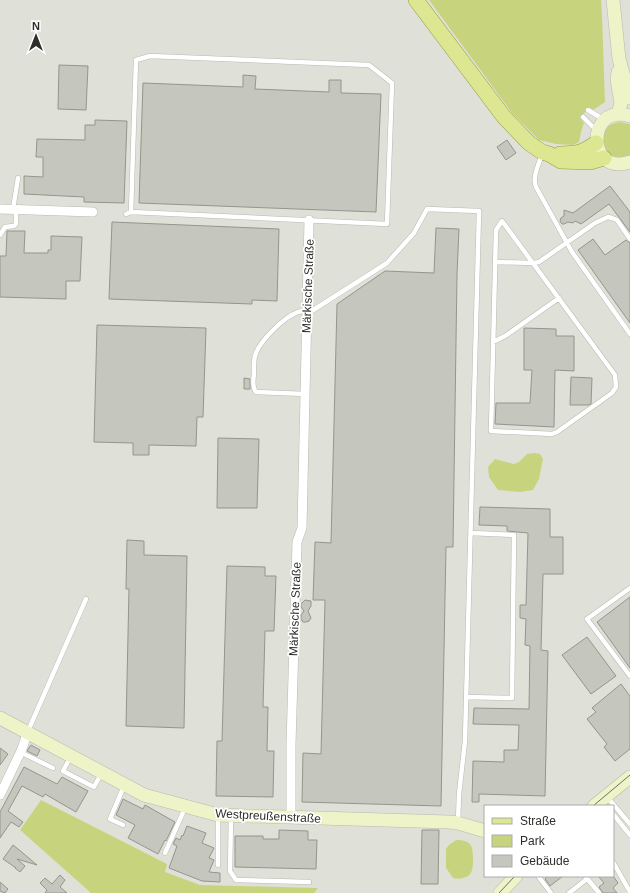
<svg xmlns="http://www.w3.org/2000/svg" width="630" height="893" font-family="Arial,sans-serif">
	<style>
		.green { fill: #c8d47d }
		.building { fill: #c5c6bd; stroke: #94968d }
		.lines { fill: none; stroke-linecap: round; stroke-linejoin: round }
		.lane-casing { stroke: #b8bab1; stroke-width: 5.5 }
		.street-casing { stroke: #b8bab1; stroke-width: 10 }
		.secondary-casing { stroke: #b8bab1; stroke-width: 14 }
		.primary-casing { stroke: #919c3e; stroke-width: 16 }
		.lane { stroke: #fff; stroke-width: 4.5 }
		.street { stroke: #fff; stroke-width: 9 }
		.secondary { stroke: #eef3c8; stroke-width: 13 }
		.primary { stroke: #dde791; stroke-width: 15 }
		.tram { stroke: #6e6f6a; stroke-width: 1 }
		.labels { text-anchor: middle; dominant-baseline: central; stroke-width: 3.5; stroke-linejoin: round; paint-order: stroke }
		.street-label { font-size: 12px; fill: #2e2f2b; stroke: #fff }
	</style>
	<rect width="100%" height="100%" fill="#dfe1d8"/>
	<path class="green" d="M429,0h172l1,15 3,87 -12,8 -4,-2 -9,10 4,5 -3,9 -2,10 -6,3 -17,-1 -17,-4 -27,-27z
		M619,122l11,2v33l-16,2 -10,-8c-1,-16 -3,-25 15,-29z
		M535,453l5,1 3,5 -4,20 -6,11 -13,2 -22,-2 -9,-13 -1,-10 7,-8 19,5 5,-2 8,-8z
		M41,800l126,64 -2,8 35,13 118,3 -4,5h-223l-71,-63z
		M456,840c16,0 17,6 17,20 0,3 0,7 -1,10 -2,8 -12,10 -19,8l-7,-10v-19l3,-4z"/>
	<path class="building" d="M59,65l29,1 -2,44 -28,-1z
		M243,75l13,1 -1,13 74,3v-12h12v13l40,1 -5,118 -237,-9 4,-120 100,4z
		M95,120l32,1 -3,82 -40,-1v-5l-60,-3v-18l19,1v-20h-7l1,-18 48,1v-15h10z
		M507,140l9,13 -10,7 -9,-13z
		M610,186l20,26v20l-21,-28 -28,20 -6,-3 -2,2 -5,-1 -4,2h-2l-2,-3 1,-3 3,-2v-6l9,3z
		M112,222l167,7 -2,72 -25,-1v4l-143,-5z
		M436,228l23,1 -2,45 -4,273h-7l-5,259 -139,-4 1,-49 18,1 4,-154h-12l2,-58 16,1 6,-239 48,-33 49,2z
		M7,231h18l-1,22h24v-3h3v-14l31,1 -2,44h-14v18l-66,-2v-41h6z
		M593,239l12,16 21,-15 4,3v80l-52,-73z
		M97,325l109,3 -3,89h-6l-1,29 -47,-1v10h-16v-12l-39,-1z
		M524,328l32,1v7h18v35l-19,-1 -1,57 -59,-3 1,-21h34l2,-33h-8z
		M571,377l21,1 -1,26 -3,1h-18z
		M244,378l6,1v10h-6z
		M218,438l41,1 -2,69h-40z
		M480,507l70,2v28h13v37h-20l-2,76 7,1 -3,145 -66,-2v8h-7l1,-41 31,1v-12h14l1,-25 -46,-1 1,-16 55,1 1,-63 -5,-1 1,-26 -6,-1v-13h6l2,-72 -21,-2v-5l-28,-1z
		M127,540l17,1v14l43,1 -3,172 -58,-2 3,-137h-3z
		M227,566l38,1v9h11l-2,55h-9l-2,76h5l-1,44h7l-1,46 -57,-1 1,-55h5z
		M630,597v71l-33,-46z
		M305,600l6,1v5l-3,5 3,7 -2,3 -3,1h-3l-2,-3v-4l3,-4 -3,-4v-3z
		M587,637l29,39 -25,18 -29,-39z
		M621,684l9,12v53l-15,12 -11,-14 3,-3 -20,-25 9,-7 -4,-4z
		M31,745l9,5 -3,6 -10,-5z
		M0,748l8,6 -8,11z
		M24,767l33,17 5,-7 26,14 -12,21 -31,-18 -2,3 -21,-11 -14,25 15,11 -4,5 -8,-5 -11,16v-26z
		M123,799l20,10 2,-4 30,17 -9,19 -1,-1 -7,14 -30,-16 7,-13 -19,-10z
		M187,826l19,7 -4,10 12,5 -5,10 5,2 -5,12 11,1v9l-18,-1 -33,-13 8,-22 -4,-2 3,-6 4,2 2,-5 1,1z
		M279,830l29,1v9h9l-1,29 -81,-2v-31h28v3h16z
		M422,830h17l-1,54h-17z
		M13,845l5,4 19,16 -20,-6 8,7 -5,6 -5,-4h1l-13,-9z
		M60,875l5,5 -5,7 7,6h-22l2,-3 -7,-7 5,-5 7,6z
		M548,876h15l-13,10 -5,-7z
		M598,876h15l5,7 -5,5 4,5h-14l-4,-6 5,-4z
		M0,882l8,7 -3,4 -5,-2z"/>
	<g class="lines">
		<defs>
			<path id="lane" d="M588,110l15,9
				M583,117l14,14
				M542,154c-3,10 -10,23 -6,33l36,65 58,82
				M13,209l5,-31
				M126,214l5,-2 256,12 5,-141 -23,-18 -219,-9 -14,4 -5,152
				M502,221l113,154 1,12 -4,6 -55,39 -5,2 -61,-3 5,-201z
				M0,235l5,-8 9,-1 2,-2v-15
				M495,262l39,1 5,-1 56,-39 13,-6 4,1 5,2 13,19
				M307,314l80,-51 27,-30 13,-24 52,2 -14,530 -6,53 -1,28
				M493,342l12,-6 54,-38
				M305,394l-49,-2c-4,-5 -3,-12 -2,-18 0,-7 -1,-14 2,-21 5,-13 28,-36 42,-41 2,-1 6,-1 9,-1
				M630,588l-43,31 43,57
				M466,697l46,1 2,-163 -43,-2
				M28,731l58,-132
				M20,752l33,16
				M71,756l-8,15 31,16 7,-13
				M607,797l23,27
				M613,814l17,21
				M231,817l-1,54 6,9 73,2
				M123,825l-13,-6 14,-33
				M165,853l20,-45
				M613,862l17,30
				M218,865v-48
				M538,876l13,17
				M585,876l14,17
				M569,893l18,-14"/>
			<path id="street" d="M0,209l93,3
				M0,795l22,-46 5,-15
				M291,818v-74l6,-202 5,-14 7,-308"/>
			<path id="secondary" d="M613,0l6,59 11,39
				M618,72l-1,8 4,23 -3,11
				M630,116c-44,-14 -44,61 0,46
				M0,718l144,77 74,20 231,7 9,1 27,8
				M594,806l36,-29
				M500,893l16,-17"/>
			<path id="primary" d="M416,0l88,117 25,26 13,9 7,2 12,7 29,1 14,-4
				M560,154c17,0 22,-1 36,-11"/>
		</defs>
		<use href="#lane" class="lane-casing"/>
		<use href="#street" class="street-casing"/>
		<use href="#secondary" class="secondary-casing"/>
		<use href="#primary" class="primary-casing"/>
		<use href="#lane" class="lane"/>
		<use href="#street" class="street"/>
		<use href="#secondary" class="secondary"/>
		<use href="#primary" class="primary"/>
		<path class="tram" d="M593,806l37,-31
			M499,893l16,-17"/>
	</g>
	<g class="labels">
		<g class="street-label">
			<text transform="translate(308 286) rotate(-88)">Märkische Straße</text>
			<text transform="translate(295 609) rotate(-88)">Märkische Straße</text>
			<text transform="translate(268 816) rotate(3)">Westpreußenstraße</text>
		</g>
	</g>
	<rect x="484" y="805" width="130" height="72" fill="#ffffff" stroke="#abacaa"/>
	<rect x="492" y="818" width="20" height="6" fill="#dde791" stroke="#abacaa"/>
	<text x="520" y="825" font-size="12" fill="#2e2f2b">Straße</text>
	<rect x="492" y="835" width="20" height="12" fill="#c8d47d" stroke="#abacaa"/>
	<text x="520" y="845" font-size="12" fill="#2e2f2b">Park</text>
	<rect x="492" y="855" width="20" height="12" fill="#c5c6bd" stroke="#abacaa"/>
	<text x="520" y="865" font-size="12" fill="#2e2f2b">Gebäude</text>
	<g transform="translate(36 36)" stroke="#ffffff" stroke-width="3" paint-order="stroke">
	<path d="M0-3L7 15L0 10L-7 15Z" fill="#2e2f2b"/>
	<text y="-6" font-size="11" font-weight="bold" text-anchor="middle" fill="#2e2f2b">N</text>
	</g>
</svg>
